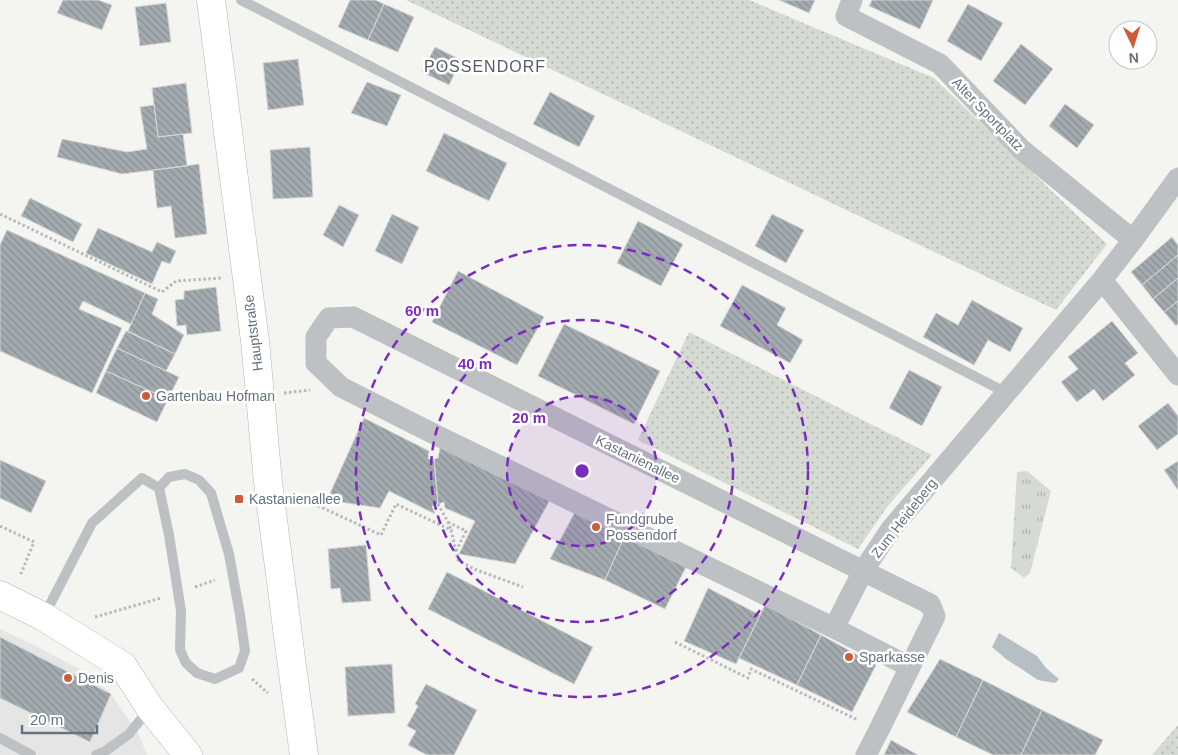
<svg xmlns="http://www.w3.org/2000/svg" width="1178" height="755" font-family="Helvetica,sans-serif">
	<style>
		.built { fill: #e4e5e4 }
		.grass { fill: url(#grass-dots) }
		.park { fill: url(#park-tufts) }
		.water { fill: #b6c0c4 }
		.building { fill: url(#building-back-hatch); stroke: #d5d5d3 }
		.lines { fill: none; stroke-linecap: round; stroke-linejoin: round }
		.secondary-casing { stroke: #b2b6ba; stroke-width: 29 }
		.primary-casing { stroke: #b1b5b8; stroke-width: 29 }
		.path { stroke: #b7babc; stroke-width: 3; stroke-dasharray: 2.5 2.5; stroke-linecap: butt }
		.service { stroke: #bdc1c4; stroke-width: 10 }
		.minor { stroke: #bdc1c4; stroke-width: 21 }
		.secondary { stroke: #fff; stroke-width: 28 }
		.primary { stroke: #fff; stroke-width: 28 }
		.ring { fill: none; stroke: #7b2cbf; stroke-width: 2.5; stroke-dasharray: 9 6 }
		.poi-dot { fill: #cd5c38; stroke: #fff; stroke-width: 2 }
		.labels { text-anchor: middle; dominant-baseline: central; stroke-width: 5; stroke-linejoin: round; paint-order: stroke }
		.street-label { font-size: 14px; fill: #66737e; stroke: #fff }
		.poi-label { font-size: 14px; fill: #66737e; stroke: #fff; text-anchor: start }
		.quarter-label { font-size: 16px; letter-spacing: 1px; fill: #535c64; stroke: #fff }
		.centre { fill: #7b2cbf; stroke: #fff; stroke-width: 2.5 }
		.ring-label { font-size: 15px; text-anchor: middle; font-weight: bold; fill: #7b2cbf; stroke: #fff; stroke-width: 5; stroke-linejoin: round; paint-order: stroke }
	</style>
	<defs>
		<pattern id="grass-dots" width="8" height="8" patternUnits="userSpaceOnUse" patternTransform="scale(1.25)"><rect width="8" height="8" fill="#d5dad2"/><path d="M2 2h.1M6 6h.1" fill="none" stroke="#b1b5b0" stroke-width="1.8" stroke-linecap="round"/></pattern>
		<pattern id="park-tufts" width="24" height="20" patternUnits="userSpaceOnUse" patternTransform="scale(1.25)"><rect width="24" height="20" fill="#d5dad2"/><path d="M3 7l-1-3M5 7V3M7 7l1-3M15 17l-1-3M17 17v-4M19 17l1-3" fill="none" stroke="#b1b5b0"/></pattern>
		<pattern id="building-back-hatch" width="6" height="6" patternUnits="userSpaceOnUse" patternTransform="scale(1.25)"><rect width="6" height="6" fill="#a4abb0"/><path d="M-1 5l2 2M0 0l6 6M5-1l2 2" fill="none" stroke="#899094"/></pattern>
	</defs>
	<rect width="100%" height="100%" fill="#f4f4f0"/>
	<path class="built" d="M0,629l34,16 57,30 20,19 28,41 8,20h-147z"/>
	<path class="grass" d="M406,0h343l185,78 173,166 -51,66z
		M689,332l243,123 -45,52 -29,42 -220,-109z
		M1178,725v30h-26z"/>
	<path class="park" d="M1027,471l24,20 -21,82 -6,5 -13,-10 6,-96z"/>
	<path class="water" d="M999,633l38,23 9,12 13,11 -4,4 -17,-3 -32,-21 -14,-12z"/>
	<path class="building" d="M63,0h35l14,5 -10,25 -45,-17z
		M350,0h25l9,4 -16,36 -30,-13z
		M779,0h36l-6,13z
		M872,0h61l-13,29 -51,-23z
		M166,3l5,39 -31,4 -5,-39z
		M384,4l30,13 -16,35 -30,-12z
		M968,4l35,19 -22,38 -34,-20z
		M1021,44l32,25 -28,36 -32,-24z
		M435,47l26,13 -12,25 -27,-13z
		M298,59l6,46 -36,5 -5,-47z
		M367,82l34,13 -14,31 -36,-13z
		M186,83l6,50 -34,4 -6,-49z
		M550,92l45,24 -16,31 -46,-23z
		M1065,104l29,21 -17,23 -28,-22z
		M154,105l4,32 25,-3 4,32 -65,8 -65,-17 5,-18 65,13 20,-3 -7,-42z
		M444,133l63,30 -18,38 -63,-30z
		M310,147l3,50 -40,2 -3,-49z
		M199,164l8,70 -32,4 -4,-32 -14,2 -4,-38z
		M30,198l52,26 -9,18 -52,-26z
		M339,205l20,10 -16,32 -20,-12z
		M392,214l27,13 -17,37 -27,-13z
		M772,214l32,16 -18,33 -31,-17z
		M638,221l45,23 -22,42 -44,-23z
		M98,228l54,24 5,-10 19,9 -6,13 -8,-3 -10,23 -66,-31z
		M7,230l138,63 -14,31 -48,-23 -4,8 43,19 -30,65 -92,-42v-106z
		M1172,237l6,8v10l-36,30 -11,-13z
		M1178,255v23l-25,21 -11,-14z
		M458,271l86,46 -27,48 -85,-43z
		M1178,278v23l-14,11 -11,-13z
		M742,285l44,23 -9,17 26,15 -13,23 -70,-37z
		M216,287l5,44 -34,4 -1,-10 -9,1 -2,-26 9,-1v-8z
		M145,293l13,6 -6,15 32,21 -9,19 -47,-23z
		M972,300l51,28 -13,24 -22,-12 -14,25 -51,-28 13,-24 22,12z
		M1178,301v23l-2,2 -12,-14z
		M1112,321l26,32 -13,10 10,12 -32,26 -9,-12 -17,13 -16,-20 17,-13 -10,-12z
		M564,324l96,47 -26,53 -96,-48z
		M126,331l49,23 -9,17 -49,-23z
		M117,348l62,29 -11,22 -62,-28z
		M909,370l33,17 -20,39 -33,-18z
		M106,371l62,28 -11,23 -61,-29z
		M1168,403l10,13v18l-21,16 -19,-24z
		M364,418l65,33 -1,8h6l4,45 -6,2 3,8 -46,-23 -9,17 -53,-8z
		M441,443l110,55 -36,66 -56,-10 16,-33 -30,-13 -1,-6 -6,2 -4,-45 4,-1z
		M0,460l46,21 -15,32 -31,-15z
		M1178,461v29l-14,-20z
		M575,512l50,23 -20,45 -55,-21z
		M625,535l62,30 -22,44 -60,-29z
		M366,545l5,56 -29,2 -2,-15 -9,1 -3,-40z
		M447,572l146,75 -19,37 -146,-75z
		M708,588l52,27 -24,49 -52,-23z
		M765,605l56,30 -24,50 -58,-27z
		M821,635l55,30 -24,47 -55,-27z
		M0,637l111,57 -21,48 -90,-44z
		M940,659l43,21 -27,57 -49,-25z
		M392,664l3,49 -47,3 -3,-49z
		M983,680l59,30 -21,45h-28l-37,-18z
		M426,684l51,26 -23,45h-27l-19,-10 8,-14 -9,-5 11,-20 -3,-2z
		M1042,710l61,30 -8,15h-74z
		M891,740l27,15h-34z"/>
	<g class="lines">
		<defs>
			<path id="secondary" d="M0,595l44,22 79,49 27,42 38,47"/>
			<path id="primary" d="M211,0l44,341 13,141 20,154 16,119"/>
		</defs>
		<use href="#secondary" class="secondary-casing"/>
		<use href="#primary" class="primary-casing"/>
		<path class="path" d="M0,214l162,78 14,-11 46,-3
			M284,393l26,-3
			M295,495l86,40 15,-31 55,26 7,30 16,9 49,18
			M438,504l10,18 3,8
			M448,522l18,9 -10,20
			M0,526l34,16 -14,34
			M195,587l20,-7
			M95,617l66,-19
			M675,642l73,36 3,-9 107,51
			M252,679l16,14"/>
		<path class="service" d="M241,0l766,393
			M44,616l48,-93 50,-45 17,10 10,47 12,76 -1,39 6,13 11,10 18,6 24,-11 6,-17 -5,-36 -11,-61 -18,-61 -12,-13 -14,-6 -16,3 -10,11
			M0,738l31,17
			M96,755l8,-3 25,-18 20,-25"/>
		<path class="minor" d="M852,0l-6,16 94,48 82,86 111,90
			M1102,280l76,95
			M834,628l29,-57 -510,-254 -24,1 -13,19v26l25,24 95,48 398,193 76,39
			M866,755l13,-25 56,-114 -5,-12 -67,-33 28,-42 211,-249 31,-40 45,-62"/>
		<use href="#secondary" class="secondary"/>
		<use href="#primary" class="primary"/>
	</g>
	<circle cx="582" cy="471" r="75" fill="#7b2cbf" fill-opacity=".12"/>
	<g class="ring">
		<circle cx="582" cy="471" r="75"/>
		<circle cx="582" cy="471" r="151"/>
		<circle cx="582" cy="471" r="226"/>
	</g>
	<g class="poi-dot">
		<circle cx="146" cy="396" r="5"/>
		<rect x="234" y="494" width="10" height="10" rx="2.5"/>
		<circle cx="596" cy="527" r="5"/>
		<circle cx="849" cy="657" r="5"/>
		<circle cx="68" cy="678" r="5"/>
	</g>
	<g class="labels">
		<g class="street-label">
			<text transform="translate(988 114) rotate(46)">Alter Sportplatz</text>
			<text transform="translate(253 333) rotate(-97)">Hauptstraße</text>
			<text transform="translate(638 459) rotate(26)">Kastanienallee</text>
			<text transform="translate(904 518) rotate(-52)">Zum Heideberg</text>
		</g>
		<g class="poi-label">
			<text x="156" y="396">Gartenbau Hofman</text>
			<text x="249" y="499">Kastanienallee</text>
			<text x="606" y="519">Fundgrube<tspan x="606" dy="16">Possendorf</tspan></text>
			<text x="859" y="657">Sparkasse</text>
			<text x="78" y="678">Denis</text>
		</g>
		<g class="quarter-label">
			<text x="485" y="66">POSSENDORF</text>
		</g>
	</g>
	<circle cx="582" cy="471" r="8" class="centre"/>
	<g class="ring-label">
		<text x="422" y="316">60 m</text>
		<text x="475" y="369">40 m</text>
		<text x="529" y="423">20 m</text>
	</g>
	<g transform="translate(1133 45) rotate(176)"><circle r="24" fill="#ffffff" stroke="#c2c7cb"/>
	<path d="M0-4L9 19L0 12L-9 19Z" fill="#cd5c38"/>
	<text y="-8" font-size="14" font-weight="bold" text-anchor="middle" fill="#66737e">N</text>
	</g>
	<path d="M22 725v8h75v-8" fill="none" stroke="#66737e" stroke-width="2.5"/>
	<text x="30" y="725" font-size="15" fill="#66737e" stroke="#ffffff" stroke-width="4" paint-order="stroke">20 m</text>
</svg>
